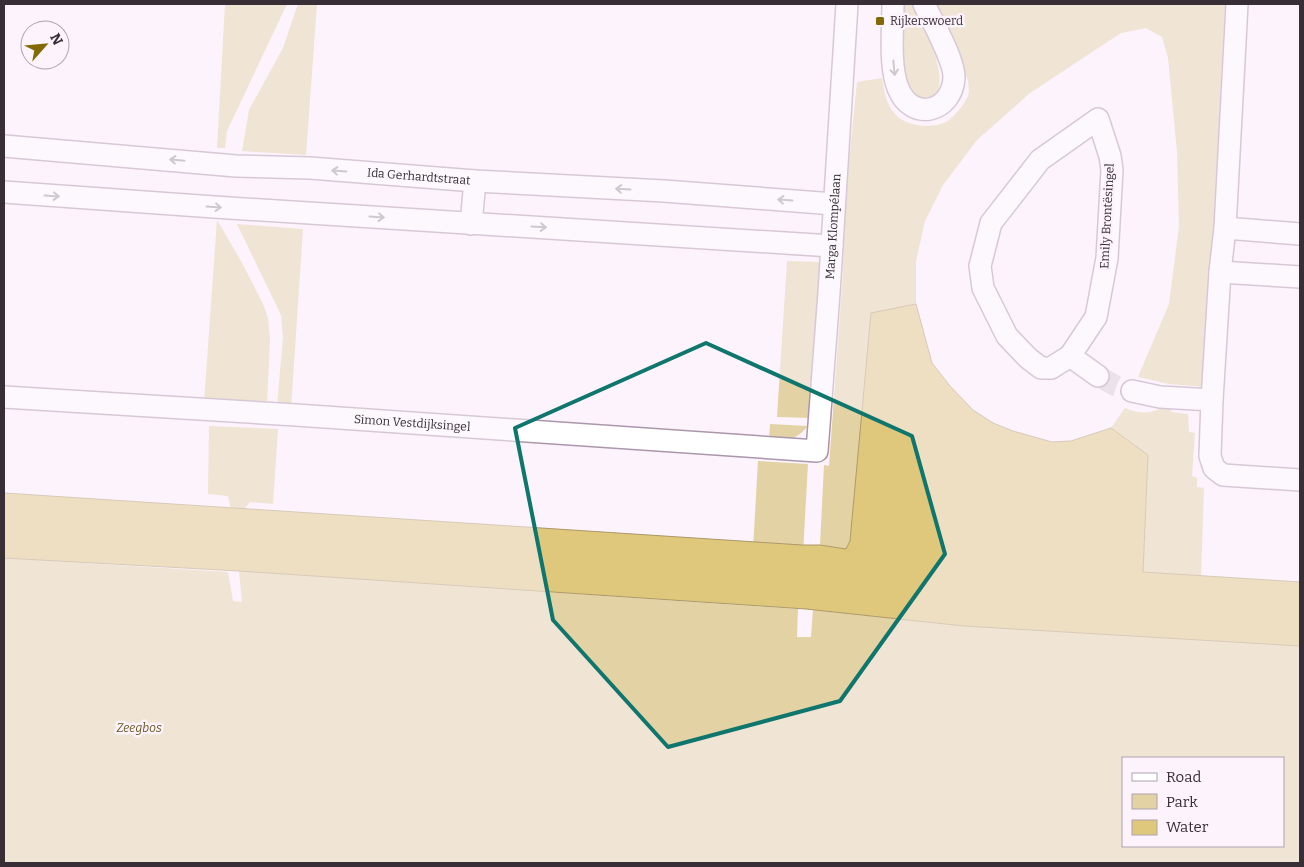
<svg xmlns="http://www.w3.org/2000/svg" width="1304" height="867" font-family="Bitter,serif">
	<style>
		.green { fill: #e3d3a4; fill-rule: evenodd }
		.water { fill: #dfc77c; stroke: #ad9967 }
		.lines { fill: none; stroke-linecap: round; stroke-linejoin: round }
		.minor-tunnel { stroke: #d5ccd4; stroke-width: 21; stroke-dasharray: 21 11; stroke-linecap: butt }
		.minor-casing { stroke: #ac96ab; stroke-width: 24 }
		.minor { stroke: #fff; stroke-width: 21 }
		.oneway { stroke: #9b969a }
		.marked { fill: none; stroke: #0f766e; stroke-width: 4; stroke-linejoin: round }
		.poi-dot { fill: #836903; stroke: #fcf3fc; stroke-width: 2 }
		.labels { text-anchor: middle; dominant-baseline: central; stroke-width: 5; stroke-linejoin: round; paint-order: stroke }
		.poi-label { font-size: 12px; fill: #372e36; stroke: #fcf3fc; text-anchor: start }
		.street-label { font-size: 12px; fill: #372e36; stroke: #fcf3fc }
		.park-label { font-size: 12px; font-style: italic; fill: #67561e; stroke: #fcf3fc }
	</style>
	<rect width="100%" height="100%" fill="#fcf3fc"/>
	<path class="green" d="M225,4h62l-60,127 -2,17h-8z
		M298,4h19l-11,151 -64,-4 7,-41 34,-62z
		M901,4h14c7,18 40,82 16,93 -9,4 -14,0 -22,-4 -9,-29 -8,-59 -8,-89z
		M933,4h292l-20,383 -36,-3 -31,-7 31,-73 10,-77 -2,-76 -9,-93 -6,-21 -16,-9 -25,5 -91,60 -53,47 -34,45 -18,36 -9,40v43l-45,9 -21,228 -4,8 -26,-4 4,-80 5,1 13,-179 4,-95 11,-110 25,-4c2,12 4,27 13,36 11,13 40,16 54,6 7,-5 16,-17 19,-24 2,-5 0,-11 0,-16z
		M217,220l24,41 22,43 5,14 2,21 -3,67 -63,-4z
		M237,224l66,5 -12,179 -14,-2 6,-69 -2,-22z
		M787,261l33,1 -9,156 -34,-1z
		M1172,405l-1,7 17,2 1,18 6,1 -3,43 5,2v9l7,1 -3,88 -58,-4 5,-117 -37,-27 14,-20c22,9 26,3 47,-3z
		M770,424l38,2c-14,16 -20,14 -39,13z
		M209,426l69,3 -5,75 -23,-2 -6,7h-13l-3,-13 -20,-2z
		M758,461l50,3 -5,89 -50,-4z
		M4,558l224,14 5,29 9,1 -3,-31 559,38 -1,28h14l2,-27 151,16 336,20v217h-1296zM1123,758h160v88h-160z"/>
	<path class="water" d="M916,304l16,59 18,23 23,24 20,13 20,8 39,11 19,-1 40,-13 37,27 -5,117 157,10v64l-336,-20 -158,-17 -567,-38 -235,-13v-65l798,52h18l26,4 4,-8 21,-228z"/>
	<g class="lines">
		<path class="minor-tunnel" d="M1098,376l18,10 16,5"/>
		<defs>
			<g id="minor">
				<path d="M893,4c0,24 -4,62 5,84 14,35 54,24 56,-10 1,-16 -22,-58 -30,-74"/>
				<path d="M1237,4l-12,224 -5,44 -8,128 -2,56 4,12 9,7 77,5"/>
				<path d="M1098,119l12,37 2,14 -5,88 -11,59 -26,39 -19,12h-10l-13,-10 -21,-22 -24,-48 -3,-22 11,-43 49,-63z"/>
				<path id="s1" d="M4,146l232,20 74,2 165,13 189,10 170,13"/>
				<path d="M4,192l210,15 618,39"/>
				<path d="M471,224l4,-43"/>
				<path d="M1225,228l75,6"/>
				<path d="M1220,272l80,5"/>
				<path d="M1070,356l28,20"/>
				<path d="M1132,391l28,6 52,3"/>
				<path id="s2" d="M4,397l292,18 521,36 12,-158 18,-289"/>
			</g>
		</defs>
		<use href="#minor" class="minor-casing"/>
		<use href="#minor" class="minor"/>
	</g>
	<defs><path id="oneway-shaft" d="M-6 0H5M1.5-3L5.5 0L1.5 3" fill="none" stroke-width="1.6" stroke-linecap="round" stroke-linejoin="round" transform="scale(1.25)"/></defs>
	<g class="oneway">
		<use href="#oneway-shaft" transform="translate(894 68) rotate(85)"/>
		<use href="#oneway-shaft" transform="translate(177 160) rotate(-175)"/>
		<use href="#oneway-shaft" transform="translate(339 171) rotate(-176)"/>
		<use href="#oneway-shaft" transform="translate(623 189) rotate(-177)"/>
		<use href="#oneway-shaft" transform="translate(52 196) rotate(4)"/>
		<use href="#oneway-shaft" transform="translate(785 200) rotate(-176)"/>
		<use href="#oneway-shaft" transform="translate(214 207) rotate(4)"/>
		<use href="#oneway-shaft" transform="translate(377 217) rotate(4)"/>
		<use href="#oneway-shaft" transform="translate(539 227) rotate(3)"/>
	</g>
	<path d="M0 0H1304V867H0ZM706,343l206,93 33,118 -105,147 -172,46 -115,-127 -38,-192z" fill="#fcf3fc" fill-opacity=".55" fill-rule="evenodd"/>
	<path class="marked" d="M706,343l206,93 33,118 -105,147 -172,46 -115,-127 -38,-192z"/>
	<rect class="poi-dot" x="875" y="16" width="10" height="10" rx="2.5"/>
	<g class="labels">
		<g class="poi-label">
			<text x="890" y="21">Rijkerswoerd</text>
		</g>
		<g class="street-label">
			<text stroke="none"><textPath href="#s1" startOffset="416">Ida Gerhardtstraat</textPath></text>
			<text transform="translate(1107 216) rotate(-87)">Emily Brontësingel</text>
			<text stroke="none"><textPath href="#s2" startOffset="1040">Marga Klompélaan</textPath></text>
			<text stroke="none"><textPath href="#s2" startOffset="409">Simon Vestdijksingel</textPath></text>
		</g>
		<g class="park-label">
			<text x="139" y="728">Zeegbos</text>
		</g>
	</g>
	<rect width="1304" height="867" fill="none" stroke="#372e36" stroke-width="10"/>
	<rect x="1122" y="757" width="162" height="90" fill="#fcf3fc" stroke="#ada4ad"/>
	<rect x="1132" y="773" width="25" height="8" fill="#ffffff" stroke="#ada4ad"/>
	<text x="1166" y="782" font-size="15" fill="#372e36">Road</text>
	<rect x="1132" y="794" width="25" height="15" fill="#e3d3a4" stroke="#ada4ad"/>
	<text x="1166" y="807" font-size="15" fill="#372e36">Park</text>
	<rect x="1132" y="820" width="25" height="15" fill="#dfc77c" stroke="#ada4ad"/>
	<text x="1166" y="832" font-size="15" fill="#372e36">Water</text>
	<g transform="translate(45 45) rotate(63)"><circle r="24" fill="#fcf3fc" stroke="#ada4ad"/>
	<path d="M0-4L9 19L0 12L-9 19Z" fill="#836903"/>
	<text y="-8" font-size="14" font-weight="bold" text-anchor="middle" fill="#372e36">N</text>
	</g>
</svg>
